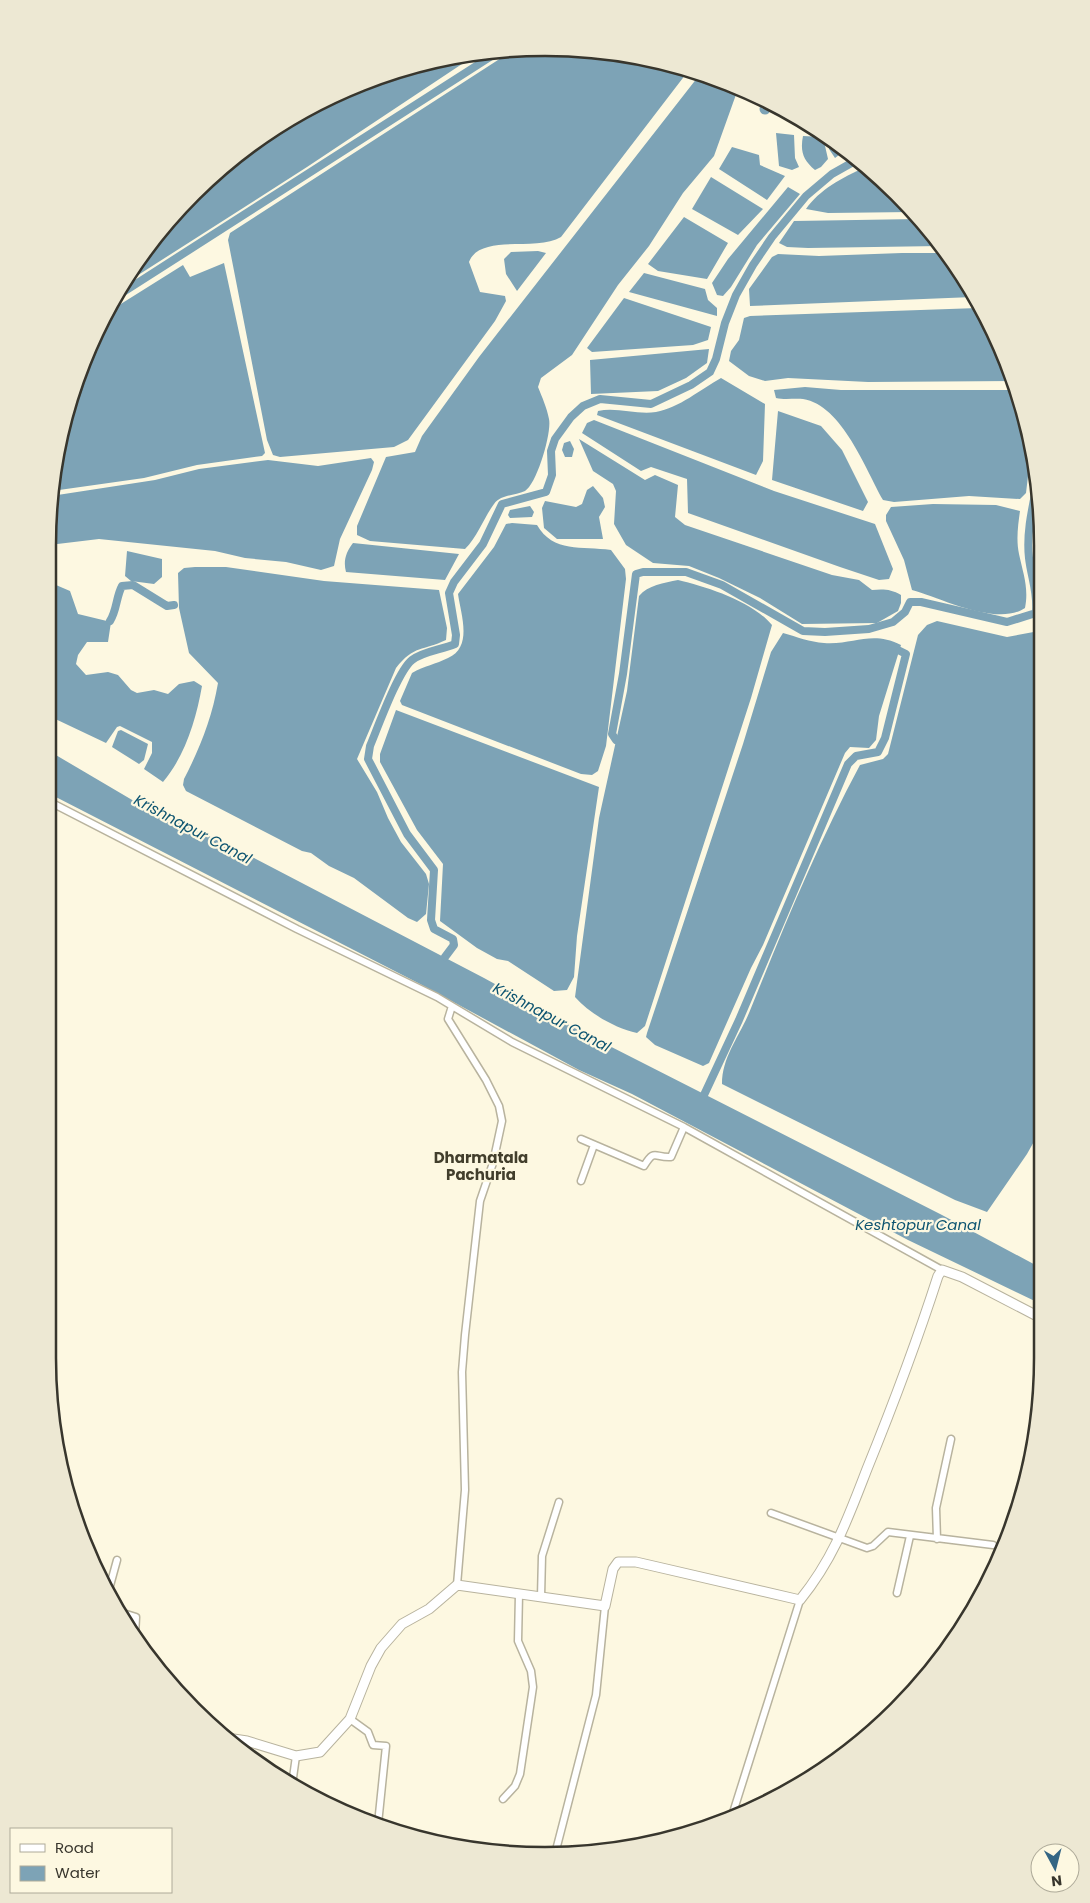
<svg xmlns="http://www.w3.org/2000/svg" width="1090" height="1903" font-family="Poppins,sans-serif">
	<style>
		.water { fill: #7da3b6 }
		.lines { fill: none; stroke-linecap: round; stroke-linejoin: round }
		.canal { stroke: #7da3b6; stroke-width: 8 }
		.minor-casing { stroke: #b8b39e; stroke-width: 9 }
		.tertiary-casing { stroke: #b8b39e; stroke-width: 11 }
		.minor { stroke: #fff; stroke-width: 6 }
		.tertiary { stroke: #fff; stroke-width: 9 }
		.labels { text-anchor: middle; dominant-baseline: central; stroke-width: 4.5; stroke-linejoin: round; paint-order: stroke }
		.water-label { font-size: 15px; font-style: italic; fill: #0d5470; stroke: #fdf8e1 }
		.neighbourhood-label { font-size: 15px; font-weight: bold; fill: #423e2c; stroke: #fdf8e1 }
		.rim { fill: none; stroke: #38362d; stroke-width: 2.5 }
	</style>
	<rect width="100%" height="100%" fill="#fdf8e1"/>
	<path class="water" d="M515,49l95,3 79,18 -128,167c-24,15 -81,-4 -92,25l11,30 25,4 1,5 -11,20 -87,119 -14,7 -114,10 -7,-2 -6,-15 -39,-200 2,-7z
		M477,54l-170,113 -186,119 50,-69 71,-67 83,-51 92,-35z
		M701,73l37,16 -24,67 -31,37 -34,53 -31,39 -46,70 -31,23 -3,9c4,10 9,21 11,32 3,13 -12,65 -24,72 -10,5 -24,3 -31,13 -11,15 -16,32 -29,45l-95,-8 -13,-6v-9l29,-69 29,-5 7,-16 57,-79z
		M759.5 109a5.5 5.5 0 1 1 11 0a5.5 5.5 0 1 1-11 0Z
		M776,133l18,2 1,23 4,9 -7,3 -13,-4z
		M803,136l20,1 5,22 -7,8 -6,3c-12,-10 -15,-19 -12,-34z
		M829,141l14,11 -8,6 -6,-9z
		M732,147l27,8 1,10 25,11 -18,24 -48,-31z
		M864,168l33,25 15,19 -84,1 -22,-4c13,-19 37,-32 58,-41z
		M711,177l52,32 -25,26 -46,-26z
		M788,187l12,7 -43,51 -26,42 -8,9 -6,-1 -5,-12 16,-24z
		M684,217l44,26 -21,36 -49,-8 -10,-7z
		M918,219l22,27 -132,2 -21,-1 -8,-4 15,-22z
		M538,251l8,2 -29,38 -11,-17 -2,-15 7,-7z
		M902,253h44l13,16 14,28 -223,9 -1,-17 23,-32 6,-3 41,2z
		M224,263l41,190 -3,3 -65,9 -53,13 -92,13 13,-75 43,-104 75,-47 7,12z
		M644,273l61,16 3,11 9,8v8l-88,-24z
		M624,298l87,29 -3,13 -15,5 -101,7 -5,-4z
		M978,308l36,73 -146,1 -80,-4 -23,3 -16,-5 -20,-15 2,-10 8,-11 5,-22 6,-2z
		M709,349l-2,14 -21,15 -28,13 -67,3 -1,-34z
		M721,378l44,26 -2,57 -7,14 -159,-60 1,-4c19,-4 39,4 58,1 23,-4 45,-23 65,-34z
		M805,387l36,3h176l14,61 -5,42 -6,6 -51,-3 -75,6 -11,-2c-17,-30 -41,-95 -80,-101 -8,-1 -18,1 -27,-1l-2,-8z
		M778,411l43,15 21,24 26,52 -5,9 -91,-31z
		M594,420l180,71 101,33 18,45 -4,10 -10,1 -39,-13 -152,-54 -1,-34 -36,-12 -10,4 -59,-38 5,-10z
		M579,439l66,41 10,-5 23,10 -3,32 10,8 147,50 27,5 13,10c11,-1 19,-1 29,5v8l-3,8 -21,12 -75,1 -42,-26 -41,-20 -30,-12 -36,-3 -27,-18 -12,-21 2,-33 -3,-7 -20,-13z
		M570,441l4,8 -2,8h-7l-3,-7 2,-7z
		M371,458l3,4 -2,8 -32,69 -6,27 -13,4 -35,-8 -41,-4 -30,-7 -116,-12 -50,6v-32l2,-17 104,-16 44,-11 69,-9 50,6z
		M593,486l10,12 2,9 -6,10 4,22h-46l-13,-11 -2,-20 3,-7 31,6 6,-3 5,-14z
		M1038,501l1,78 -6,-51z
		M933,504l63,1 24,6c-2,14 -4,29 -1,43 4,19 10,34 6,54 -28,19 -84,-10 -113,-18l-8,-30 -18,-39v-6l5,-8z
		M530,506l4,6 -2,5 -22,1 -2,-3 2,-5z
		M512,523l25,2c16,28 45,21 74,25l14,19 1,10 -20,167 -8,25 -6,4 -11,-1 -179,-69 -2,-4 12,-28c12,-7 24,-9 36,-15 25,-11 13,-43 10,-64l36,-47 12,-23z
		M353,543l106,11 -14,26 -99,-8c-3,-11 0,-20 7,-29z
		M127,551l35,8v18l-8,7 -23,-3 -6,-5z
		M195,567h31l98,14 115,9 8,38 -1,12c-23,11 -32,5 -50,28l-39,91 20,33 11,26 13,24 25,32 3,10 -3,30 -9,8 -9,-4 -54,-40 -25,-12 -18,-13 -9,-2 -116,-60 -3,-6 1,-6c16,-31 28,-61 34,-96l-29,-30 -10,-45 -1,-35 6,-5z
		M678,580c29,7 74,21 94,45l-21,73 -106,328 -8,7c-22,-5 -47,-19 -62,-36l24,-179 28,-127 12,-95c9,-11 25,-13 39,-16z
		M56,585l14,6 8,23 33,8 -3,20h-21l-9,13 -2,9 10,11 22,-3 10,3 13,15 6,3 17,-3 14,4 11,-10 15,-3 8,5c-6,34 -17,70 -39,96l-19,-13 8,-16v-11l-32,-16 -3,1 -11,16 -57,-27v-129z
		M937,621l70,16 32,-6 2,498 -14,25 -40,58 -32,-12 -233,-116c0,-27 17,-47 27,-71 34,-84 68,-168 111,-248l23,-6 5,-5 30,-119 9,-10z
		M783,633c14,4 27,9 41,10 31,2 47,-13 77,2l-22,71 -3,24 -7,8 -19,-1 -5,6 -82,192 -12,23 -42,95 -6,3 -48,-21 -9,-8 1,-4 96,-289 28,-92z
		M396,710l203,77 -22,149 -3,41 -7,13 -13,1 -46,-30 -11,-2 -20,-11 -37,-27 3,-57 -26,-34 -37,-68v-8z
		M121,730l27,14 -4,16 -5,4 -27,-17 6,-16z
		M49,751l90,53 98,45 247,129 96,53 362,184 99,53v36l-133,-64 -276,-146 -53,-24 -159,-86 -370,-190z"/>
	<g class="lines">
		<path class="canal" d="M114,298l387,-248
			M1036,612c2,-18 -5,-36 -7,-54 -3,-26 4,-53 9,-78
			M110,621c7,-11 6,-24 12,-35l11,-1 34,21 7,-1
			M616,740l-4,-6 11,-60 13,-100 7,-2h43l36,13 81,46 22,1 44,-3 24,-7 12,-10 5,-10h11l86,20 32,-10
			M445,957l9,-12 -1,-6 -19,-10 -3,-9 3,-50 -27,-36 -39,-75 2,-13c8,-19 28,-75 42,-86 12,-9 29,-10 43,-16l1,-9 -7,-42 5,-11 29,-38 19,-40 44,-12 6,-17 -1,-24 4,-12 16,-22 12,-11 17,-7 51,5 40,-19 19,-13 6,-13 9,-36 11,-28 17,-30 19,-28 34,-41 26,-22 23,-13
			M704,1095l35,-75 109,-256 8,-8 22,-4 7,-14 21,-84 -6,-3"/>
		<defs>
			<path id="minor" d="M50,802l247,127 140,68 75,45 172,85 258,143
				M452,1006l-4,13 38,61 13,26 3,15 -9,42 -13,38 -15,134 -3,37 3,118 -8,95
				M581,1139l63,27c11,-18 10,-8 27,-9l13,-30
				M581,1181l13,-36
				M771,1513l96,35 6,-2 15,-14 105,13
				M937,1539l-1,-31 15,-69
				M108,1593l9,-33
				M897,1593l13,-57
				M541,1597l1,-41 17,-54
				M120,1612l16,5 -1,19
				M350,1719l18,13 5,13 13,1 -8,78
				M292,1785l4,-29
				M503,1799l12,-13 5,-12 13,-87 -2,-16 -13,-30 1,-47
				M731,1819l69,-219
				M555,1854l41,-159 9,-89"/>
			<path id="tertiary" d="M227,1738l20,3 49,15 24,-4 30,-33 21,-53 10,-18 21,-24 27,-15 28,-24 148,21 8,-37 5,-7h18l164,38c34,-42 48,-82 67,-131 26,-64 50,-128 71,-193l4,-6 20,7 79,41"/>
		</defs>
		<use href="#minor" class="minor-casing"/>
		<use href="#tertiary" class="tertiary-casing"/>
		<use href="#minor" class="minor"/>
		<use href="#tertiary" class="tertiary"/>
	</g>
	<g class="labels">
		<g class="water-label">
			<text transform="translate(193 829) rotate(28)">Krishnapur Canal</text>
			<text transform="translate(552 1017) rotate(28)">Krishnapur Canal</text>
			<text x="918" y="1224">Keshtopur Canal</text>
		</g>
		<g class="neighbourhood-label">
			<text x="481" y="1157">Dharmatala<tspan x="481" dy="17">Pachuria</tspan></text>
		</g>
	</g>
	<path d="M0 0H1090V1903H0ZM545 56H545A489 489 0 0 1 1034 545V1358A489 489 0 0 1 545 1847H545A489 489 0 0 1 56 1358V545A489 489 0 0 1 545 56Z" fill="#ede8d3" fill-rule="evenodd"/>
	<path class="rim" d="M545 56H545A489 489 0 0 1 1034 545V1358A489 489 0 0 1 545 1847H545A489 489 0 0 1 56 1358V545A489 489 0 0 1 545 56Z"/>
	<rect x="10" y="1828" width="162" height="65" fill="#fdf8e1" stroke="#aeaa99"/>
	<rect x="20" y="1844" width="25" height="8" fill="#ffffff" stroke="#aeaa99"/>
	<text x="55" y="1853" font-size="15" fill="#38362d">Road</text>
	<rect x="20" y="1866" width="25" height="15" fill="#7da3b6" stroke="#aeaa99"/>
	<text x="55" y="1878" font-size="15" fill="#38362d">Water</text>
	<g transform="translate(1055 1868) rotate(173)"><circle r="24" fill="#fdf8e1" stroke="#aeaa99"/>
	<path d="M0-4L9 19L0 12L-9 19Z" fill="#346684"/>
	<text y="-8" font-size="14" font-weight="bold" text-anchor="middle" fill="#38362d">N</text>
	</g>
</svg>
